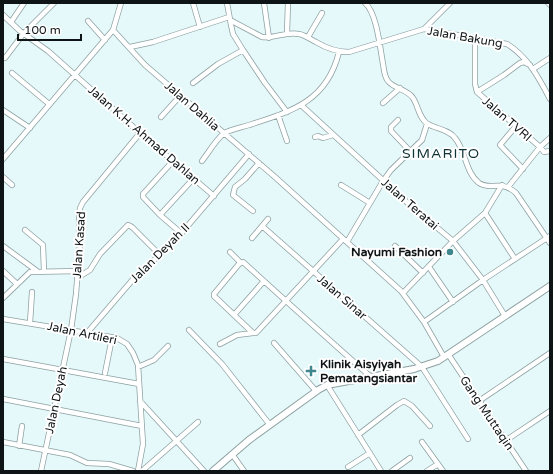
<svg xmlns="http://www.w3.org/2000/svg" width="553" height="474" font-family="'Varela Round',sans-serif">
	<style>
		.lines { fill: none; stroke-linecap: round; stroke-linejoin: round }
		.minor-casing { stroke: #8ea0a1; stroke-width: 6 }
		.highway-casing { stroke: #8ea0a1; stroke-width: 8 }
		.minor { stroke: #fff; stroke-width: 4.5 }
		.highway { stroke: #fff; stroke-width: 6 }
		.poi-dot { fill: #40878d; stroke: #fff; stroke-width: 1.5 }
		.labels { text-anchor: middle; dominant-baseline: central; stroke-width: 4; stroke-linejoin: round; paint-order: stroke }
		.street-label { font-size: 12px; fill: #0e1415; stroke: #fff }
		.poi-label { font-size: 12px; font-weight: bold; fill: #0e1415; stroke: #fff; text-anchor: end }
		.quarter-label { font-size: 14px; letter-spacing: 1px; fill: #0f3335; stroke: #fff }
	</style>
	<rect width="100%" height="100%" fill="#e5f8fa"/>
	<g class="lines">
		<defs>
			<path id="minor" d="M193,3l7,24
				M227,3l4,22 2,9 10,16 22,33 22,29
				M264,3l5,35
				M365,3c12,10 15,45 18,61 1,5 1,12 5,17 6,8 19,8 25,17 5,7 6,21 15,26 8,5 20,5 27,14 11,13 10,34 24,45 12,8 21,-4 37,10l34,50
				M548,3l2,2
				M3,15l17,16 28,20 92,82 74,63
				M230,20l32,17c12,2 24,-6 37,-3 6,1 11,5 17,8 10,6 21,10 33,10l75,-23 83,15c21,13 32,34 43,55
				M88,21l17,19
				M11,22l13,-19
				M424,29l26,-26
				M113,30l32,35 130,112 126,114 23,31 20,35
				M287,33l1,-30
				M308,37l14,-24
				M475,39v45l2,8 63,55 -32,40
				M130,47l23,-5 76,-25
				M5,58l19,-25 30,-30
				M533,69l17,-11
				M12,73l37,31
				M193,83l25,-19 25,-14
				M477,92l27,-17 16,-12 4,-1 6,3
				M383,103l17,-15
				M301,105l109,100 43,36 30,39 22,36
				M3,110l27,18
				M278,115l9,26
				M161,117l19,-21
				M398,120l-7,7v4l20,21
				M516,126l-16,19 23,24
				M315,137l3,-1 5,2 10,-3
				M550,138l-10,9 4,5 6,-1
				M3,159l110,-129 8,-27
				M173,161l-30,33v3l17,18 21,18
				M202,161c6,-8 14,-21 21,-27 5,-4 20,-7 26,-9 44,-14 78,-24 90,-73
				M3,177l9,8
				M341,185l29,18
				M253,211l-20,-16 2,-8 10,-8 14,-16
				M485,213l30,46
				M160,215l34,-37
				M262,226l160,141 46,72
				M25,230l18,15 1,26
				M252,238l16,-19
				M343,239l-87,94h-3l-39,-37v-2l25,-30 4,-2c43,39 85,77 128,115
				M347,242l36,-61 8,-11 31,-30 5,-16
				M3,246l34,25
				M395,246l28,27
				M230,252l11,11
				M429,267l24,35
				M3,271l14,13
				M77,278l13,-8 10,-16 28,-29 4,2 28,28
				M403,293l50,-52 32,-28 17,-28
				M3,298l27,-26 48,-1
				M234,315l30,-34
				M3,319l114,19 10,6 6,9 5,12 5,79 -5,27
				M424,322l59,-42 67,-44
				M30,323l2,-31
				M189,330l33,34 48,61
				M87,333l48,-56 38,-34 76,-89
				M274,343l42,48
				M220,344l17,-9 16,-2
				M448,354l78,117
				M3,359l136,25
				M138,367l16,-7 14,-14
				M105,373l7,-35
				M327,385l54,86
				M3,399l139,27
				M140,401l64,70
				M479,401l71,-48
				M358,435l39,-30 7,-4 8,5 18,20
				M505,441l45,-30
				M3,442l67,13 17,8 22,1 24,7
				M422,442l16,22 -11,7
				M19,446l3,-20
				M232,454l12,17
				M438,464l5,7
				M348,467l22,-14
				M41,471l30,-141 5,-36 4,-51 -1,-27 1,-8 3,-6 57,-69
				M142,471l56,-49
				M392,471l18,-13"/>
			<path id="highway" d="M213,471l36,-31 69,-50 9,-5 87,-16 24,-8 112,-75"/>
		</defs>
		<use href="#minor" class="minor-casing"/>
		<use href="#highway" class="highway-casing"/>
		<use href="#minor" class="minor"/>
		<use href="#highway" class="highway"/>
	</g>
	<g class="poi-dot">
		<circle cx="450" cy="252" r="4"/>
		<path d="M309 365h4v4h4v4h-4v4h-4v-4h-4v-4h4z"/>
	</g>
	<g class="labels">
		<g class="street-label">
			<text transform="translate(465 37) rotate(10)">Jalan Bakung</text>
			<text transform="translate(192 106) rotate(41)">Jalan Dahlia</text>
			<text transform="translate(507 119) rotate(41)">Jalan TVRI</text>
			<text transform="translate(144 135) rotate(41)">Jalan K.H. Ahmad Dahlan</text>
			<text transform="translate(410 204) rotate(41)">Jalan Teratai</text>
			<text transform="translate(79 245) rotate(-86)">Jalan Kasad</text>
			<text transform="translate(160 253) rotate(-45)">Jalan Deyah II</text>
			<text transform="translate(342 297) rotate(41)">Jalan Sinar</text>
			<text transform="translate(82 333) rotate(12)">Jalan Artileri</text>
			<text transform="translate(56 400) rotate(-78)">Jalan Deyah</text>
			<text transform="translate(487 413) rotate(56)">Gang Muttaqin</text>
		</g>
		<g class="poi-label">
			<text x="442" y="252">Nayumi Fashion</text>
			<text x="320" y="364" text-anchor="start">Klinik Aisyiyah<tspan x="320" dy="14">Pematangsiantar</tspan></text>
		</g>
		<g class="quarter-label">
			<text x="441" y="153">SIMARITO</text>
		</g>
	</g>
	<rect width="553" height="474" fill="none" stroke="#0e1415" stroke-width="8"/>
	<path d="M18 34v6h63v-6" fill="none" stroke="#0e1415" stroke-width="2"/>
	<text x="24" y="34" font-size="12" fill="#0e1415" stroke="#ffffff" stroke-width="3" paint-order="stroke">100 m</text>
</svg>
